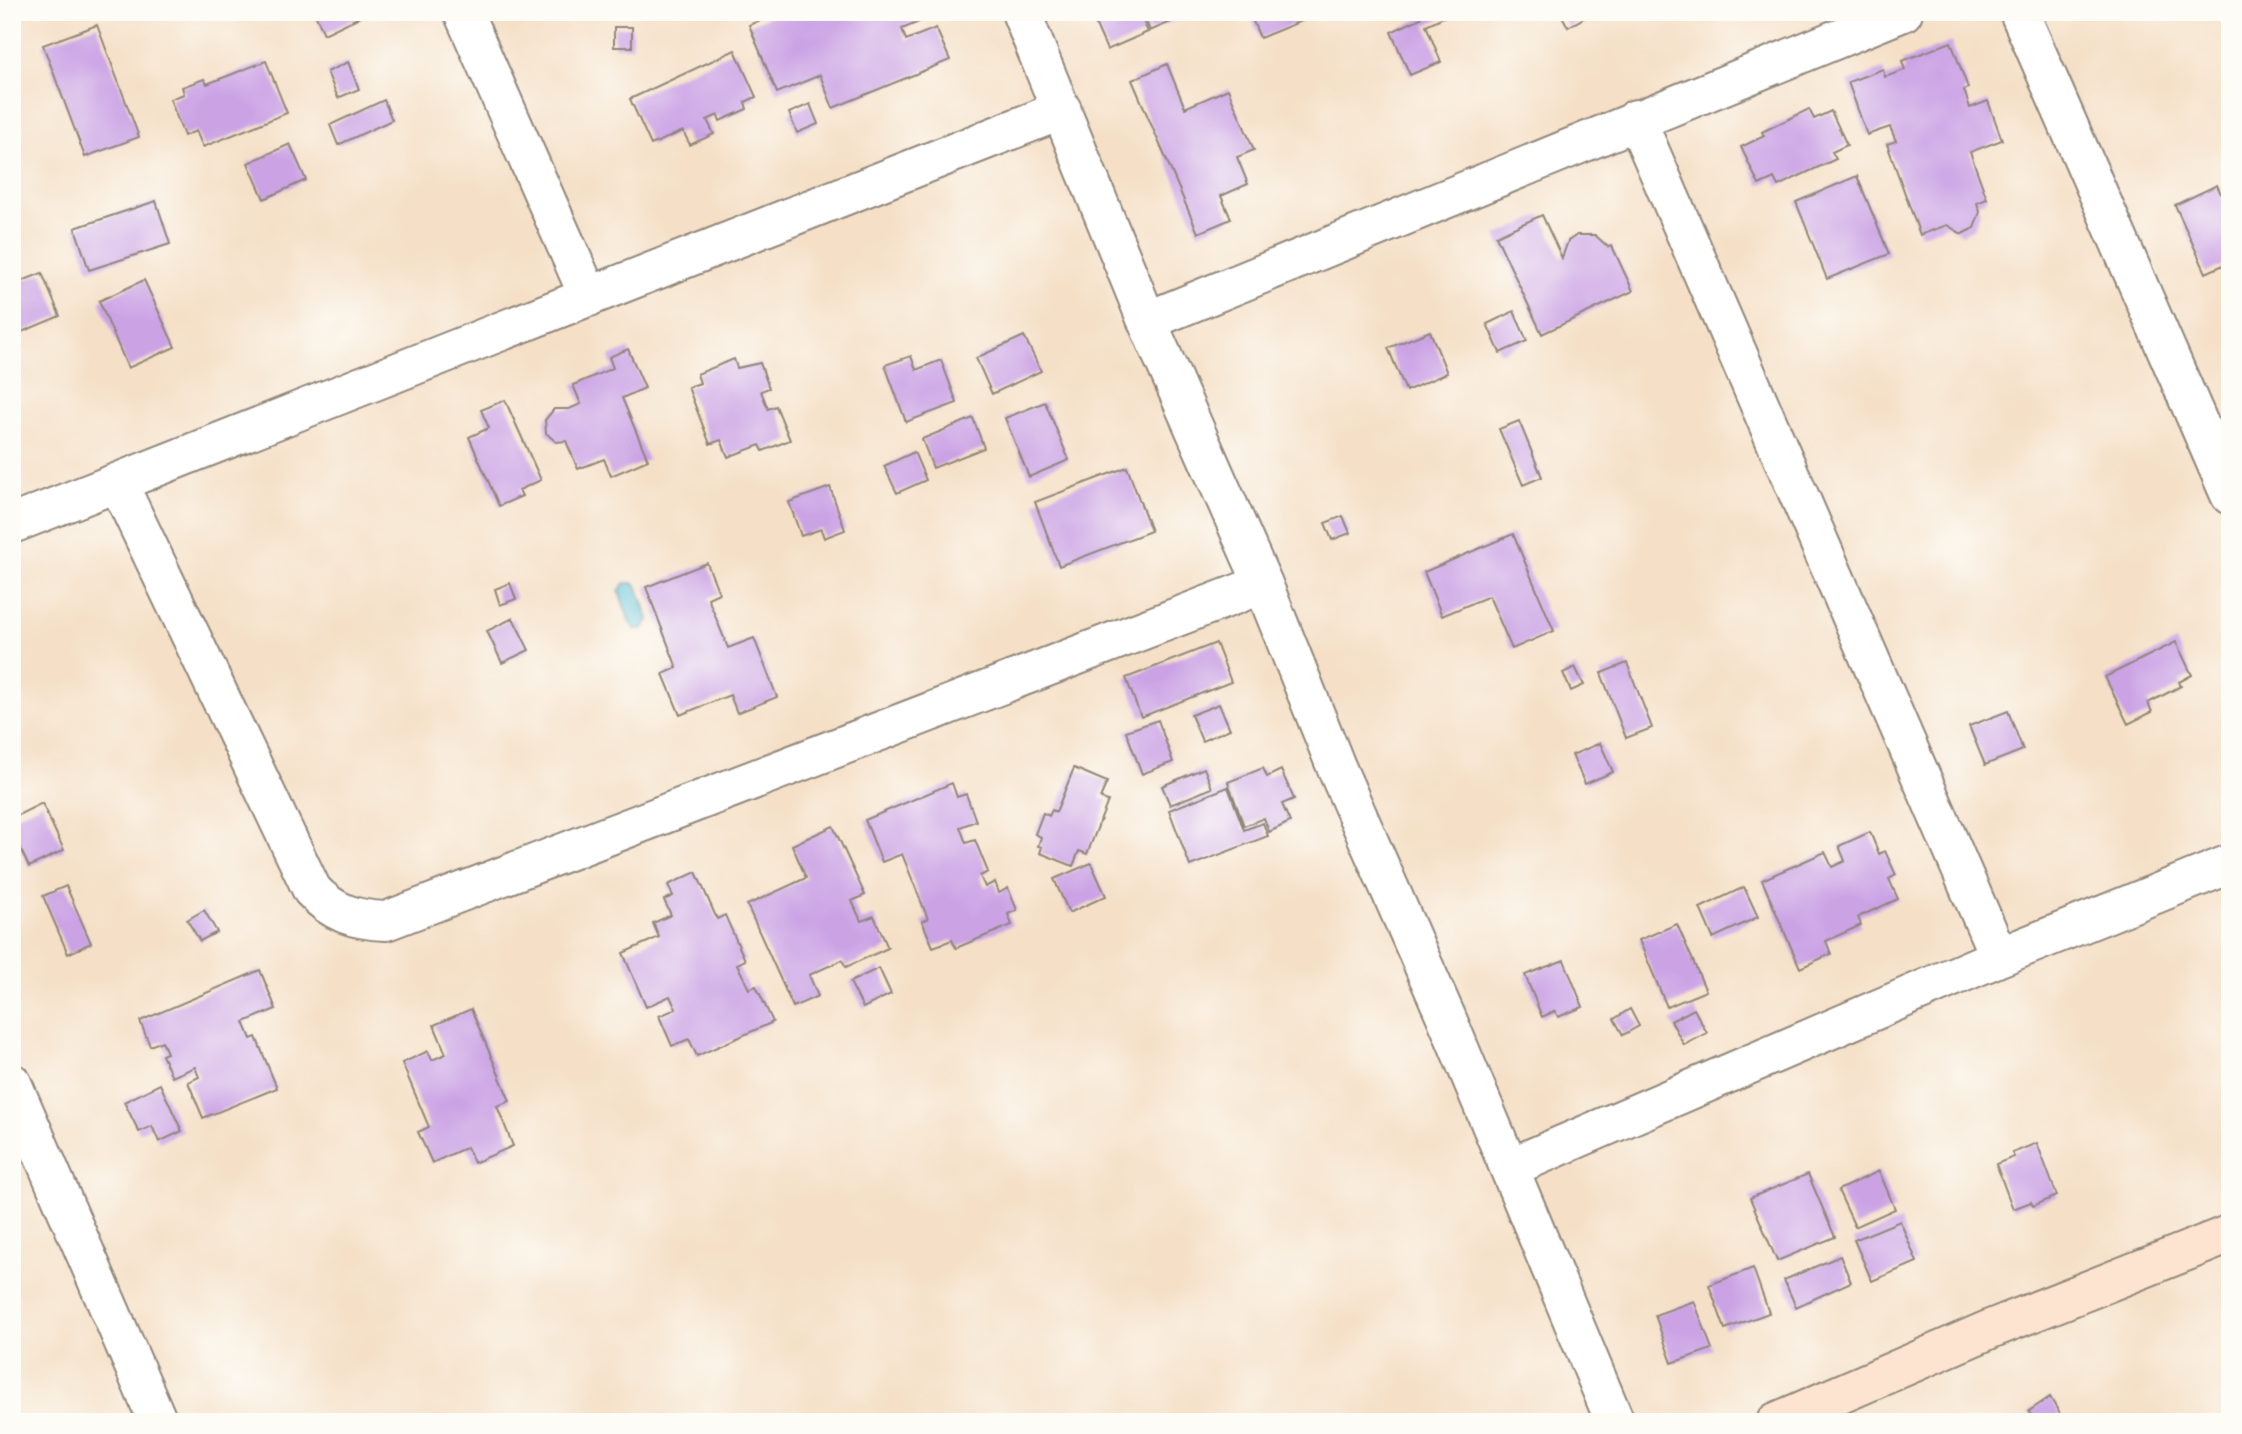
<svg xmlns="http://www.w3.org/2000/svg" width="2242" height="1434" font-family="'Libre Bodoni',serif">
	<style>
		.water { fill: #5bc0d9; stroke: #437682; stroke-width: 2 }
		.building { fill: #cba3e5 }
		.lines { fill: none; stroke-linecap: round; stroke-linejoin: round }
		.street-casing { stroke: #908679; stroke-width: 42 }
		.secondary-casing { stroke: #908679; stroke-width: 42 }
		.street { stroke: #fff; stroke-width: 38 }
		.secondary { stroke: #fde4d0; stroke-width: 38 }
	</style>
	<rect width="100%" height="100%" fill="#fdfcf7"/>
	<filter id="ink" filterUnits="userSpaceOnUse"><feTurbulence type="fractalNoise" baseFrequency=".0143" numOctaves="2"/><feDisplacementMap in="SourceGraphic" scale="14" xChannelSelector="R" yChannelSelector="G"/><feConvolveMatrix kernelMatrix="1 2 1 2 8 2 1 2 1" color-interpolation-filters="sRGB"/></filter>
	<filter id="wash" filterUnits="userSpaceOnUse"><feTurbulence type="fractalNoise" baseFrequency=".00686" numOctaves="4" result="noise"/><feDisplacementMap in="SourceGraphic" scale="28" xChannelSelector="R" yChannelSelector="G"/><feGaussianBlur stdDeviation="1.57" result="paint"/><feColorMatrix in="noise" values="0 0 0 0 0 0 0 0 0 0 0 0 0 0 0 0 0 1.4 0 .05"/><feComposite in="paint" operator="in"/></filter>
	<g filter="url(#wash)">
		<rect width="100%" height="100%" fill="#f5e0c7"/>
		<path class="water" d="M625,583h8l5,5 11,32 -7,9h-7l-5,-6 -11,-32z"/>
		<g id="blocks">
			<path class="building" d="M314,12h56l-46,22z
				M779,12h136l4,10 -17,7 4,11 30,-12 14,32 -117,48 -13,-33 -43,18 -28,-68z
				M1090,12h49l9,20 -41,18z
				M1142,12h52l-44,19z
				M1249,12h58l2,6 -49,20z
				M1419,12h35l-28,13 15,37 -31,13 -19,-43 30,-14z
				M1560,12h34l-26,15z
				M97,25l42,112 -54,20 -42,-112z
				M614,27h18v20h-18z
				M1951,42l17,46 -4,2 6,18 18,-7 14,39 -32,12 17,47 -10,4 3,9 -6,16 -12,6 -15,-9 -27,10 -33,-91 9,-3 -6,-14 -23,8 -19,-53 35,-13 2,8 20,-7 -3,-9z
				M735,50l21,47 -11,5 2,7 -27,12 -2,-6 -11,5 7,14 -24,11 -7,-14 -32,14 -21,-46z
				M266,61l21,52 -84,34 -7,-16 -12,5 -14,-37 14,-5 -2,-7 22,-8 3,5z
				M348,62l11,27 -21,9 -11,-26z
				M1167,64l18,44 43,-19 26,61 -17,7 11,27 -27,12 10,23 -33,14 -66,-153z
				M384,100l8,20 -54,25 -8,-20z
				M810,104l8,20 -21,9 -8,-20z
				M1809,109l5,10 17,-8 16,34 -15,7 4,7 -58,27 -4,-8 -15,7 -18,-38 23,-11 -2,-4z
				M290,144l16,36 -42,19 -16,-36z
				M1857,176l32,78 -62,25 -31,-77z
				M2217,185l13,29v48l-24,11 -31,-68z
				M156,201l14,43 -81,26 -14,-42z
				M1542,215l20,43 6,-17 9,-6h18l13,12 4,-1 21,45 -91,43 -46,-98z
				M42,273l18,43 -48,20v-51z
				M144,280l31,67 -47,21 -29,-67z
				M1514,311l13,30 -27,12 -13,-29z
				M1430,331l17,42 -41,18 -18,-43z
				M1024,336l17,35 -49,23 -16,-36z
				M628,349l17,39 -23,10 26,62 -37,16 -7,-17 -26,10 -12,-28 -10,1 -10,-9 -1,-13 9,-11h15l12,-5 -8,-19 40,-17 -4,-11z
				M911,356l5,14 25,-10 16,43 -51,19 -21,-57z
				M734,359l3,9 23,-5 9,25 -8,3 7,18 8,-3 14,34 -27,11 -3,-6 -32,12 -7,-17 -11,4 -22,-57 12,-4 -3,-9z
				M505,400l36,80 -22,10 3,6 -23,10 -30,-69 20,-9 -8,-18z
				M1045,402l24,58 -40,17 -24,-59z
				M973,418l11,30 -51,20 -11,-29z
				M1519,421l23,56 -19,8 -24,-56z
				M914,452l12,28 -29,13 -13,-27z
				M1127,467l24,64 -92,35 -24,-64z
				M830,487l15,43 -21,8 -3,-9 -20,7 -12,-34z
				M1343,516l7,17 -18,7 -7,-17z
				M1513,534l41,97 -42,18 -23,-53 -47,20 -18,-44z
				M707,563l12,30 -11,5 20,50 26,-10 23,59 -40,16 -7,-18 -50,20 -17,-41 14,-6 -31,-81z
				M510,583l6,16 -16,6 -5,-16z
				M513,618l16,32 -27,13 -15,-32z
				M2176,642l16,33 -13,7 2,4 -33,17 4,9 -24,12 -23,-47z
				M1216,643l15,39 -90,35 -15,-39z
				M1627,663l25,65 -26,10 -25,-65z
				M1575,667l9,18 -13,6 -8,-18z
				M1219,704l11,25 -28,12 -11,-26z
				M2008,711l15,39 -38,15 -16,-39z
				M1158,720l15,42 -31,12 -16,-43z
				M1600,743l13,29 -28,12 -13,-29z
				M1074,768l33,14 -7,16 8,3 -21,53 -8,-3 -6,15 -33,-13 2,-6 -4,-1 3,-9 -6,-3 8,-21 6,3 3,-6 4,2z
				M1204,768l8,20 -42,17 -8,-19z
				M1263,768l4,9 14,-7 13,29 -12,5 8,18 -21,10 -5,-14 -20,8 -16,-44z
				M952,783l5,14 9,-3 10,27 -16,6 6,16 9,-3 13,32 -8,4 5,11 10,-5 4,11 9,-5 9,22 -9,4 4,11 -56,23 -4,-8 -19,7 -11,-26 6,-2 -26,-65 -20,8 -17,-42z
				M1228,787l16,43 19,-7 5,13 -78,30 -21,-56z
				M42,803l22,47 -35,17 -17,-36v-13z
				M833,826l32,69 -13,6 9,20 13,-5 14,32 -42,19 -4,-7 -33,15 9,21 -25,11 -46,-102 59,-27 -14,-33z
				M1870,832l9,22 6,-3 11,24 -7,4 9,20 -40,18 3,8 -35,16 5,13 -31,14 -38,-88 63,-28 7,15 13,-6 -6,-15z
				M1091,863l15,33 -37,17 -15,-34z
				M696,872l21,47 8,-4 20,45 -8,4 12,25 7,-3 17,36 -76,34 -8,-17 -17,7 -13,-30 17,-7 -6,-13 -24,11 -23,-54 36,-16 -6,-14 18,-8 -7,-15 9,-4 -5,-11z
				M66,886l25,57 -23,11 -25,-58z
				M1744,887l14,30 -45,21 -13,-30z
				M204,910l13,22 -17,9 -13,-21z
				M1677,924l29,67 -39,16 -28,-67z
				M1564,960l19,47 -25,10 -3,-6 -13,6 -17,-42z
				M879,968l12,26 -28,14 -13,-26z
				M260,970l16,39 -32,13 7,17 5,-2 21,51 -74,30 -15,-36 11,-5 -4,-10 -23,10 -10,-22 5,-2 -5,-12 -12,5 -10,-25z
				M471,1009l39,92 -13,5 16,40 -39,17 -7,-16 -35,16 -14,-31 11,-5 -27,-64 26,-12 4,9 14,-6 -12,-29z
				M1630,1009l9,17 -16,9 -9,-16z
				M1694,1009l13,24 -23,12 -13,-24z
				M160,1084l22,47 -23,11 -7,-16 -13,6 -15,-30z
				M2037,1143l20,53 -24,10 -2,-4 -18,7 -17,-45 18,-7 -2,-4z
				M1879,1171l16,38 -40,18 -17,-37z
				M1808,1174l27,63 -58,24 -27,-63z
				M1900,1221l17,41 -45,19 -18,-41z
				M1840,1256l11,26 -55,25 -12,-27z
				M1753,1268l16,45 -44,16 -16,-44z
				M1694,1301l18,48 -40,14 -17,-48z
				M2050,1397l10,17 -11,8h-13l-7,-11z"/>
		</g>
	</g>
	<g filter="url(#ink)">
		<use href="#blocks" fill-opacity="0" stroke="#908679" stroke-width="2"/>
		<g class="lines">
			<defs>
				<path id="street" d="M463,12l126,285
					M1021,12l126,309 116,263 74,185 110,250 168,403
					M2019,12l211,483
					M1636,119l363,838
					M1147,321l756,-309
					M118,483l194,407c21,23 43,30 74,31l877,-337
					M12,524l1050,-414
					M12,1083l146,339
					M1509,1168l490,-211 231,-93"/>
				<path id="secondary" d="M1776,1422l217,-94 237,-94"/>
			</defs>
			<use href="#street" class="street-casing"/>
			<use href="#secondary" class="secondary-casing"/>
			<use href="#street" class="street"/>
			<use href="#secondary" class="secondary"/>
		</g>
	</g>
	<rect width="2242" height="1434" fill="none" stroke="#fdfcf7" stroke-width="42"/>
</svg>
